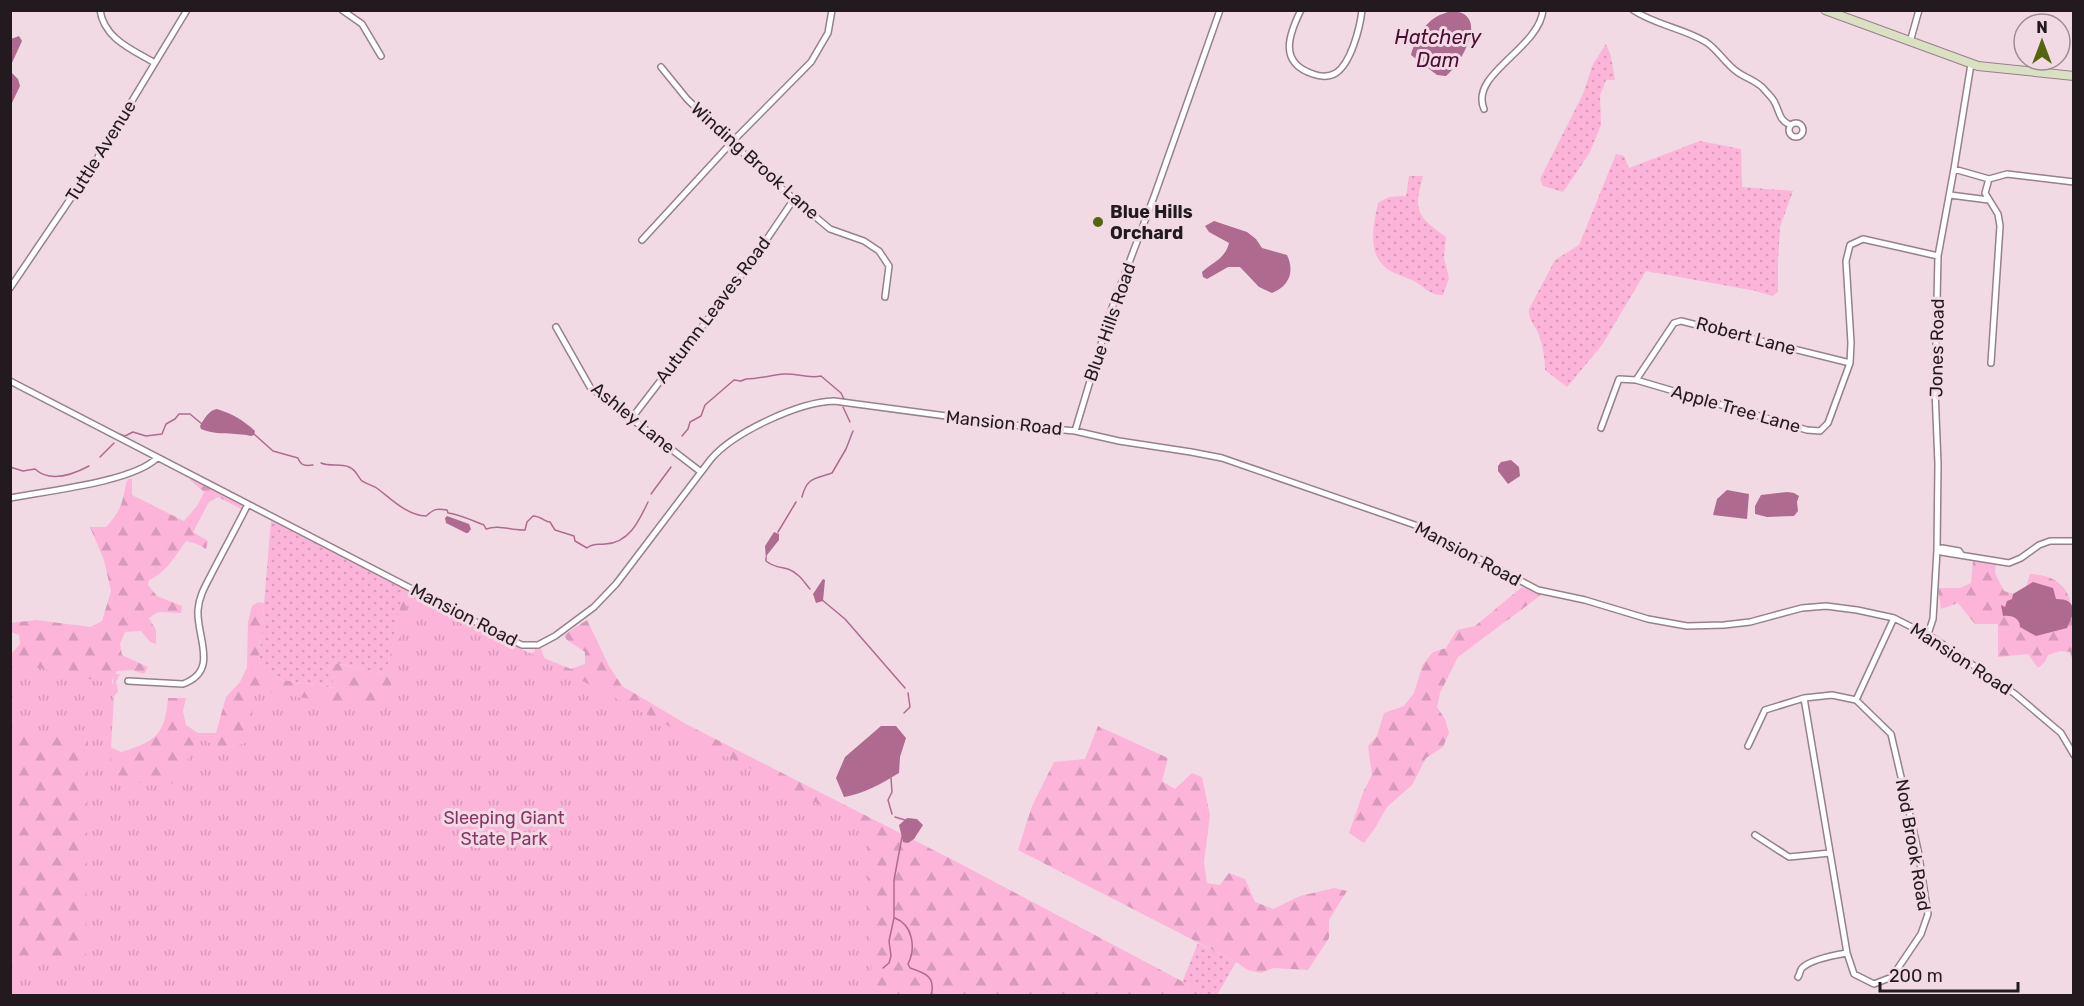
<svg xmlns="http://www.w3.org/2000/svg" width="2084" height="1006" font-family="Rubik,sans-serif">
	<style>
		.grass { fill: url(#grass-dots) }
		.forest { fill: url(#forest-firs) }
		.park { fill: url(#park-tufts) }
		.water { fill: #af6b8f }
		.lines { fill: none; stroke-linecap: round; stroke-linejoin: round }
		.stream { stroke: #af6b8f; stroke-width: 1.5 }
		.street-casing { stroke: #96808b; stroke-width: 8 }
		.secondary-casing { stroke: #96808b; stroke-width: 10 }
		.street { stroke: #fff; stroke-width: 5 }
		.secondary { stroke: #dae0c2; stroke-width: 8 }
		.poi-dot { fill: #54650e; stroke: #f2dae5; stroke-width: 2 }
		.labels { text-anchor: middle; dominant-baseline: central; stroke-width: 6; stroke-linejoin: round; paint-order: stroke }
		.street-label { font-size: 18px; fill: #221a1e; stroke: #f2dae5 }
		.poi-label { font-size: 18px; font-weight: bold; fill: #221a1e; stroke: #f2dae5; text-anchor: start }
		.park-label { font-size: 18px; fill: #883465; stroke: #f2dae5 }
		.water-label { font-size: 20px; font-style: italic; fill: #4b0c33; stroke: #f2dae5 }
	</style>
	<defs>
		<pattern id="grass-dots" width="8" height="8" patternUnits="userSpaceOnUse" patternTransform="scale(1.5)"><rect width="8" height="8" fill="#fcb4d9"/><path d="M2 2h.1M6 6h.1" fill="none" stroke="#d89aba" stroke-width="1.8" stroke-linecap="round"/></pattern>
		<pattern id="forest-firs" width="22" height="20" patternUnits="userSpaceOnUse" patternTransform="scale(1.5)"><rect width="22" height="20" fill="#fcb4d9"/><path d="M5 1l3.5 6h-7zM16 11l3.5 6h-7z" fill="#d89aba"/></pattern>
		<pattern id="park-tufts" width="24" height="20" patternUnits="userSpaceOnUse" patternTransform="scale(1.5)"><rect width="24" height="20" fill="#fcb4d9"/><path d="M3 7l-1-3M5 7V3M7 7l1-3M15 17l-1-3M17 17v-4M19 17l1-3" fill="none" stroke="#d89aba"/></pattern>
	</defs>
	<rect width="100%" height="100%" fill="#f2dae5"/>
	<path class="grass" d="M1606,44l5,12 4,24h-9l-6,15 1,30 -12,29 -26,38 -20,-6 -3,-7 43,-85 10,-30z
		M1700,141l41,8 1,38 51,4 -13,36 -2,36v29l-6,4 -16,-5 -110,-20 -44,74 -35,42 -22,-17c0,-12 -2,-23 -6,-35 -4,-10 -11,-15 -10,-26l26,-49 24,-15 37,-91 8,2 5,12z
		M1409,176h14c-10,35 -6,40 23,61l-2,21 5,20 -6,17c-12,1 -19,-8 -29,-14 -9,-5 -23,-7 -30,-15 -17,-15 -10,-43 -6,-63l11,-6 17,-1z
		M271,521l133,68 -18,86 -54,-13 2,26 -57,-9 -18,-17z
		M1198,943l38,19 -19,33h-9l-26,-12z"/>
	<path class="forest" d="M190,478l52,27 -1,4 -23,-12 -9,5 -16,30 15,9 -2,8 -9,-5 -11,-3c-11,15 -19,31 -37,39l-1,5 9,11 25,10 -1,7 -23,-1 -9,6 7,12v14l-6,-2 -9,-11 -16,1 -5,12 2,11 26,12 -4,7 -12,-4 -15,1 -5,9 -4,66 13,6c34,-10 44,-17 47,-54h18l-3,13 3,14 12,8h18l10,-36 14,-15 7,-15 1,-45 4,-16 6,-4 6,1 -5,59 18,17 56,9 -2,-26 55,13 18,-86 111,56 -1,3c7,3 13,6 21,4l-1,-4h7l3,10 27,11 14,-5v-12l-18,-12 -3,-5 23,-15 22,46 13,20 64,38 269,137 253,134h-1197l-1,-340 10,-11 -1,-9 -8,-3 -1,-9 26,-3 55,7 11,-6 9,-30 -7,-31 -14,-33h16c8,-8 15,-19 17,-29 2,-7 2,-13 5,-19h4v16l52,26 13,-15 7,-14 -14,-12z
		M1973,561l23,4 -1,8 9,18 10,3 12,-7 4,-13c53,2 43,50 43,89l-3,-11 -10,-1 -12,4 -3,7 -7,6 -10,-14 -30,3v-33h-23l-17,-21 -17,6 -3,-21h22l11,-5z
		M1522,587l19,8 -83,62 -18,36 -3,14 8,12 4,14 -6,14 -17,11 -14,27 -25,22 -12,21 -11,15 -15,-10 15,-43 8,-15 -4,-29 9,-10 7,-23 20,-7 10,-13 9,-29 10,-12 13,-4 11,-18 18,-4z
		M1098,726l70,32 -6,23 13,8 17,-16 10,4 8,38 -6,47 3,21 13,2 9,-12 16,6 10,23 18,7 27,-13 34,-8 13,3 -18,29v18l-21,32 -35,-2 -12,5 -13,-3 -12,-8 -218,-112 14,-44 22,-44 31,-3z"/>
	<path class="park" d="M410,591l462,241 -4,20 4,143h-861v-35l75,-1 2,-228 -77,4v-73l102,22 1,-10h6l-4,8 2,10 -4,4 -4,69 -19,-1c18,8 72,34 87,15 8,-12 13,-30 19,-43l26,14 26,-8 6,-52 131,21z"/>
	<path class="water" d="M1451,11c40,1 11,52 -5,65l-9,-1 -26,-20c3,-13 13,-31 25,-38 5,-3 10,-4 15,-6z
		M19,36l3,5 -11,24v-26z
		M11,72l7,7 2,7 -9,19z
		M1214,221l33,11 9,7 6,9 25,7c8,17 2,31 -15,38l-13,-6 -19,-20h-12l-21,12 -4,-2 -1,-5c11,-10 23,-13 27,-29l-20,-11 -4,-6z
		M217,409c16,5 26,11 38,22l-1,4 -3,1c-17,-4 -33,0 -50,-7l-1,-3c4,-7 9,-16 17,-17z
		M1511,460l8,7 1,9 -12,8 -10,-13v-5l3,-4z
		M1727,490l22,4 -2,25 -34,-4 4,-16z
		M1787,492l7,1 5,3 -2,6 1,9 -4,5 -27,1 -12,-3v-8l6,-11z
		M447,516l22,8 2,5 -3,4h-2l-20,-10 -1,-5z
		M774,532l5,2v6l-12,15 -1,5 -1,-14z
		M823,579l2,1 -2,21 -7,2 -3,-9z
		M2033,582l20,6 3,11c11,0 18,3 17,15l-6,14 -31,8 -16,-9c0,-10 -10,-12 -17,-11l-2,-11 4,2 2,-6 5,-2 1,-5z
		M881,726h15l10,12 -6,19 -1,16c-18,11 -36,21 -55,24l-8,-19 9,-21z
		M907,818l10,1 6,6 -9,14 -6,4 -5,-1 -4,-17z"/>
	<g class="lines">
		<path class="stream" d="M843,407l7,15
			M119,434l6,2 8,-4 13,4 16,-2 4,-10 9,-5 4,-5h11l12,10
			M254,434l19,17 25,7c3,8 7,8 15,7
			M682,436l6,-7 2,-7 11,-6 4,-11 29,-25 7,1 5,-2c13,0 25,-4 38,-5 13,-1 23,5 37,2l20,17 3,6
			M100,457l14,-14
			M321,463c9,4 19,0 28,4 7,3 8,8 12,13 4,4 12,5 17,9 13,10 30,27 48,27 8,-7 11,-8 21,-6l1,3c11,1 25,8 36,12l2,4c14,-5 25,2 39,1l2,-8 6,-6c8,0 12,6 17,6l5,8 19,6 1,5 12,7c6,-5 11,-3 18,-4 24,-1 34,-23 43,-42
			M10,467l13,4 12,-2c15,14 39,5 54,-3
			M651,494l20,-27
			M802,497c5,-20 13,-18 30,-24l14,-24 7,-18
			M778,532l18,-30
			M766,558v3c7,6 14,6 22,8 11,4 16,13 22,20
			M821,599l24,20 60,69
			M904,713l6,-6 -2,-14
			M891,778l1,14 -4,8 4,14
			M895,817l10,3v1
			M895,918c18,7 21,30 13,46l2,4c16,5 26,9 21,28
			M883,968l6,-5 2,-7 -2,-15 5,-23v-38l8,-43"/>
		<defs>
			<path id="street" d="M100,10c4,29 33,40 55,53
				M342,10l20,14 19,32
				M1301,10c-13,26 -22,53 12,64 8,3 16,3 23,-1 15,-10 24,-45 26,-63
				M1633,10c22,15 50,18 73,32 12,8 19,21 30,29 9,7 19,9 27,17 4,5 10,10 12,15 5,10 4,17 15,22
				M1910,42l9,-32
				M661,67l26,32 81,78 26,22 36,30 34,12 15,10 10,15 -4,31
				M1484,109c-15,-35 55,-60 59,-99
				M1789 130a7 7 0 1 1 14 0a7 7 0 1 1-14 0Z
				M1954,169l35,10 18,-5 67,8
				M1989,179l-4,14 13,21 2,12 -9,137
				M1950,195l39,5
				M642,240l91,-99 78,-79 17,-29 4,-23
				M10,288l82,-121 95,-157
				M556,327l34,60 111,85
				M1636,380l38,-57 7,-2 169,42
				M10,381l489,253 23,11h16l17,-9 39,-29 22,-23 95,-125c23,-27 88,-57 123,-58l187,25 54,5 44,10 72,11 31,6 193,67 123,65 47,10 63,19 39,7 37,-1 26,-3 52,-14 24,-2 31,4 37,8 41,21 80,55 46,39 13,22
				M631,419l117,-152 46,-68
				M1601,428l18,-49 17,1 171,50 13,1 8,-8 22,-60 1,-20 -5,-82 4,-16 13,-6 75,17
				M1075,431l37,-123 43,-114 65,-184
				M10,498c36,-7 123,-16 147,-40
				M1938,550l4,-2 17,3 2,3
				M1939,550l2,2 68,11 12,-5 18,-13 11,-4h24
				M1928,634l5,-15 4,-69 1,-86 -3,-74 3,-134 16,-87 17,-105
				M128,681l55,3c37,-13 13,-48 15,-74 1,-15 9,-27 15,-39 12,-23 24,-45 35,-67
				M1856,700l38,-82
				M1748,746l17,-36 39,-12 28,-3 24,5 35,34 27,116 10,64 -7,20 -29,43 -18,7 -20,-10 -7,-21 -43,-255
				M1755,835l34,22 41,-4
				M1798,977c2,-3 2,-7 4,-9 9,-9 33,-13 45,-15"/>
			<path id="secondary" d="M1825,10l153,56 96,10"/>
		</defs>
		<use href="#street" class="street-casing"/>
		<use href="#secondary" class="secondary-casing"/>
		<use href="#street" class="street"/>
		<use href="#secondary" class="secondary"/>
	</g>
	<circle class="poi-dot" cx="1098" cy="222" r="6"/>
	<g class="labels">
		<g class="street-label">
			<text transform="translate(101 151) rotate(-58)">Tuttle Avenue</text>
			<text transform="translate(755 161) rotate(42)">Winding Brook Lane</text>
			<text transform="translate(713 310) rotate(-53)">Autumn Leaves Road</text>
			<text transform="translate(1110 322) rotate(-71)">Blue Hills Road</text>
			<text transform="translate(1746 336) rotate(15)">Robert Lane</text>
			<text transform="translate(1937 348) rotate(-89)">Jones Road</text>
			<text transform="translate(1736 409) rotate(16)">Apple Tree Lane</text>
			<text transform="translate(633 418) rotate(39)">Ashley Lane</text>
			<text transform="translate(1004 423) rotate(6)">Mansion Road</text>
			<text transform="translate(1468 554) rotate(28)">Mansion Road</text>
			<text transform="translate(464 615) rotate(27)">Mansion Road</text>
			<text transform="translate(1961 659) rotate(33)">Mansion Road</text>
			<text transform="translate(1913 845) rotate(80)">Nod Brook Road</text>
		</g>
		<g class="poi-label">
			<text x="1110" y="212">Blue Hills<tspan x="1110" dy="21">Orchard</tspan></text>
		</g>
		<g class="park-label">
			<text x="504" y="818">Sleeping Giant<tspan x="504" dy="21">State Park</tspan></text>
		</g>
		<g class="water-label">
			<text x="1438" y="37">Hatchery<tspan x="1438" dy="23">Dam</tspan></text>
		</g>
	</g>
	<rect width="2084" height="1006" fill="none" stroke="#221a1e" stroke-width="24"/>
	<g transform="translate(2042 42)"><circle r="28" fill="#f2dae5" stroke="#9f8d95" stroke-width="1.5"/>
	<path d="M0-4.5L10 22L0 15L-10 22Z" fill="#54650e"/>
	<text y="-9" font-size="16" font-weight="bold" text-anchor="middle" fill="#221a1e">N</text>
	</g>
	<path d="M1880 982v9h138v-9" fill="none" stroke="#221a1e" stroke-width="3"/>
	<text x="1889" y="982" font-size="18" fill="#221a1e" stroke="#f2dae5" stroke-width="4.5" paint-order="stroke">200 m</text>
</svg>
